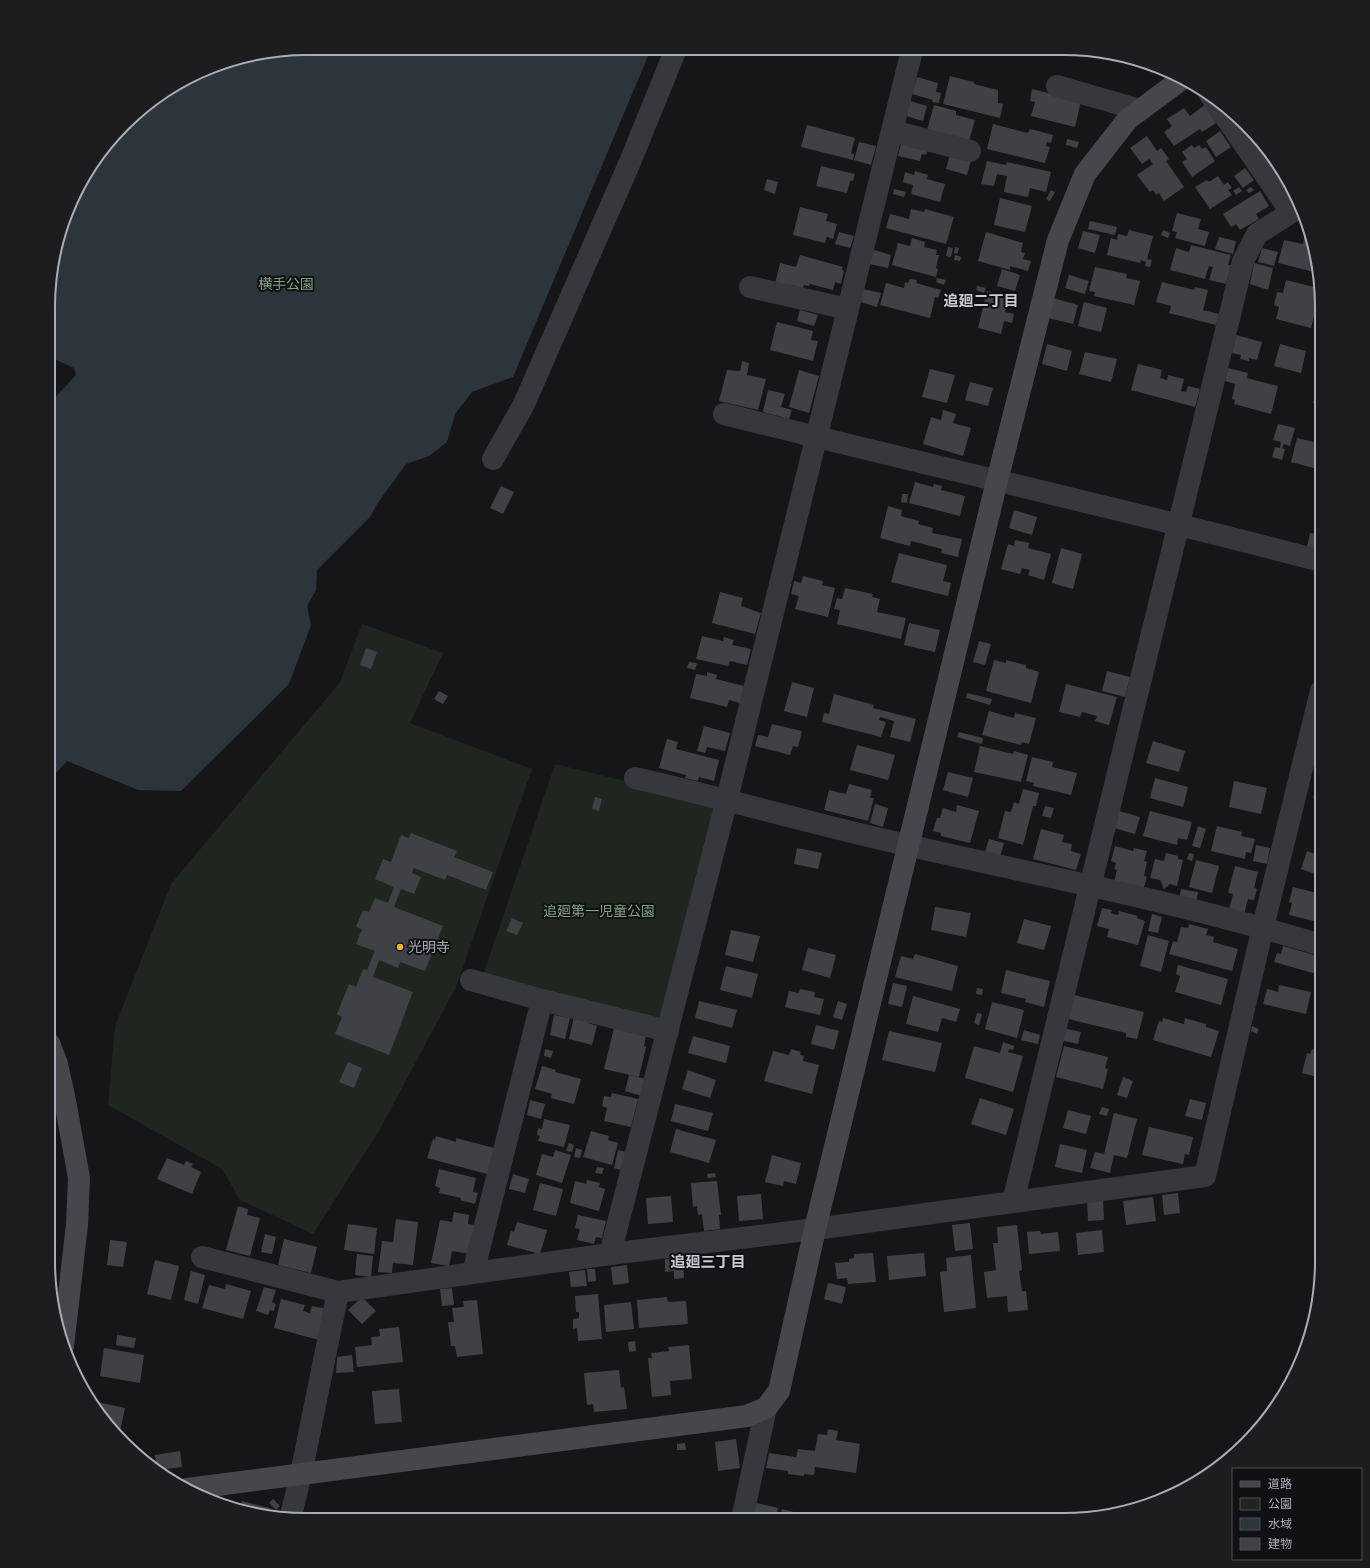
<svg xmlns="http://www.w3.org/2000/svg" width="1370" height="1568" font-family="'Fira Sans','Noto Sans JP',sans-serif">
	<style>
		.green { fill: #1e261f }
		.water { fill: #2c353c }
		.building { fill: #404145 }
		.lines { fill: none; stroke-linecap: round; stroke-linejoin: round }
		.street { stroke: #37383d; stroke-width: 22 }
		.secondary { stroke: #45474d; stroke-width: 22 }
		.poi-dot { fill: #f2b134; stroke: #111113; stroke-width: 1.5 }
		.labels { text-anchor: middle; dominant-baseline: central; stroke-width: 4; stroke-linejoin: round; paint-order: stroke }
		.park-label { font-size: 14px; fill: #7fa381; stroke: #111113 }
		.poi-label { font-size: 14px; fill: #a8adb8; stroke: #111113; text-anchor: start }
		.neighbourhood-label { font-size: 15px; font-weight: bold; fill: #c9ccd4; stroke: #111113 }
		.rim { fill: none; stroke: #a8adb8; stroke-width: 2 }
	</style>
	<rect width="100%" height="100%" fill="#161618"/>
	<path class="green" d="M362,624l81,29 -33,70 122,46 -76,218 -77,144 -66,103 -73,-34 -18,-31 -114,-64 7,-79 56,-142 169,-202z
		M555,764l165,40 -58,217 -179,-46z"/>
	<path class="water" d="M307,48l344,1 -138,328 -41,15 -17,22 -8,28 -18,14 -23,8 -29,40 -7,13 -53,53 -1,20 -9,16 4,19 -22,59 -108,107 -43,-1 -71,-29 -13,14 -5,12 1,-384 26,-28 -2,-7 -24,-11v-84l33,-95 53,-66 88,-50z"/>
	<path class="building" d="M950,76l24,6v2l24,6v13l5,1 -3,14 -57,-14z
		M917,77l21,6 -2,9 5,1 -2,10 -7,-1 1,-2 -21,-6z
		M1032,89l49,12 -6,26 -44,-11 4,-14 -5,-1z
		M910,101l17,5 -4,15 -17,-5z
		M934,105l22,6v4l19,5 -6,21 -42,-11z
		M1205,105l11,18 -14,9 -2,-3 -26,17 -10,-14 8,-6 -5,-7 17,-11 6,8z
		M993,124l35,9 2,-4 23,6 -2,8 -4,-1 -1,4 4,1 -5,16 -58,-14z
		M807,125l48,13 -4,15 3,1 -1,6 -52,-13z
		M1247,125l8,10 -3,2 -7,-11z
		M1220,131l11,16 -15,10 -10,-16z
		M903,136l26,10 -3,9 -4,-1 -2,7 -22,-5z
		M1147,136l10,15 4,-3 8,11 -3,2 18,26 -20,14 -5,-8 -3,2 -3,-5 -3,2 -13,-17 16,-11 -4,-5 -7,5 -12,-16z
		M1067,139l12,3 -2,6 -11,-3z
		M859,142l17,4 -5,19 -17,-5z
		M1192,145l2,3 5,-3 3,4 4,-2 9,14 -23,16 -10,-15 5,-3 -5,-7z
		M1265,147l13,16 8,15 -9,4 -16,-32z
		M951,151l21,5 -5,19 -21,-6z
		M987,161l19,4 1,-3 44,10 -5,20 -16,-4 -2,9 -24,-5 3,-16 -10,-2 -3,12 -13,-2z
		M821,166l34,8 -2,7h-3l-3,12 -31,-7z
		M1245,168l9,12 -11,8 -9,-12z
		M915,171l13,4 -1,4 18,5 -5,18 -29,-8 2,-9 -10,-3 2,-10 9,3z
		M1218,176l6,9 4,-3 4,6 -4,2 4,5 -22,14 -15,-22 12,-7 2,2z
		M767,179l11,3 -3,12 -11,-4z
		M1239,187l3,4 -6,4 -3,-4z
		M1251,187l3,3 -5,3 -3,-3z
		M894,189l12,3 -2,5 -11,-3z
		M1051,190l4,2 -5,9 -4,-2z
		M1260,191l9,15 -13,8 3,5 -19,11 -4,-6 -5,3 -8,-13z
		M1000,198l32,8 -7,26 -31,-7z
		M800,207l28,7 -2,7 11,3 -4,15 -6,-2 -2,6 -32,-8z
		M911,209l13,3 1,-3 29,8 -8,27 -60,-16 4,-14 19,5z
		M1177,213l24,6 -3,10 11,3 -4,14 -30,-8 2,-6 -5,-1z
		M1090,221l27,6 -2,8 -27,-6z
		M1129,230l24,6 -6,23 5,1 -2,7 -5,-1 1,-4 -5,-2 -1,3 -33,-8 4,-17 6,2 1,-6 9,2z
		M1163,230l7,3 -2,5 -7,-3z
		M1083,231l17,4 -5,18 -17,-5z
		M839,232l15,4 -4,12 -15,-4z
		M986,232l37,11 -2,9 4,1 -2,6 8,2 -3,10 -18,-5v4l-32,-9z
		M1219,237l17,4 -3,13 -18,-5z
		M1304,237l7,2 7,34 -40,-10 6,-23 19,4z
		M912,238l13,4 -1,5 13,3 -1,5h3l-3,13 2,1 -2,8 -44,-12 6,-22 12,3z
		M1191,245l40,10 -3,10h3l-5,19 -17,-4 4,-13 -4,-1 -4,13 -35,-9 6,-22 13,4z
		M948,247l5,1 -2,9 -5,-1z
		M955,247l4,1 -2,6 -3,-1z
		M1262,248l16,4 -4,14 -16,-4z
		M874,250l17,5 -3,13 -18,-4z
		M800,255l43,12 -1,3 2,1 -3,13 -6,-2 -2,8 -23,-6 -1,2 -5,-1 -1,3 -11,-3 -1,4 -16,-5 5,-21 16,4z
		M955,255l6,2 -1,4 -6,-1z
		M1254,263l19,5 -5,22 -18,-6z
		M1095,267l32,7 -1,4 14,3 -6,24 -40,-9 1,-4 -6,-1z
		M1002,269l18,6 -5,16 -18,-5z
		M1069,275l20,6 -4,13 -20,-6z
		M937,278l9,2 -2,5 -8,-3z
		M910,279l7,1 -1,3 25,7 -3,8 -3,-1 -5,21 -50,-13 6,-22 18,5 1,-6 3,1z
		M1286,280l32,8 -2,8 3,1 -8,31 -35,-9 3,-12 -5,-2 3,-13 6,1z
		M1162,282l32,8 1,-3 13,3 -5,20 16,4 -3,11 -47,-12 2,-7 -15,-4z
		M977,286l9,2 -2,5 -8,-3z
		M863,289l18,4 -4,14 -17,-5z
		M987,291l22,6 -4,15 9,2 -2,9 -8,-2 -3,13 -23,-6z
		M1053,298l25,7 -5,19 -25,-6z
		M1084,302l23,6 -6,24 -23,-6z
		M800,310l18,5 -4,11 -17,-5z
		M777,322l36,9 -2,9 7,1 -5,20 -43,-11z
		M1236,335l26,7 -5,18 -8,-2v3l-9,-2 1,-4 -9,-2z
		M1047,344l25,7 -5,20 -25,-7z
		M1280,344l26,7 -5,22 -27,-7z
		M1085,352l32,7 -6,23 -32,-8z
		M742,361l7,2 -2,12 19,4 -8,31 -39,-9 8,-31 13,1z
		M1138,364l24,6 -2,8 7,2 1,-5 16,4 -3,12 5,1 2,-6 12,3 -5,18 -64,-17z
		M1228,368l20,5 -1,5 31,8 -7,28 -37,-10 1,-4 -3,-1 3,-15 -10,-3z
		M930,369l25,6 -8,28 -25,-6z
		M799,370l20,6 -10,37 -20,-6z
		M970,382l23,6 -5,18 -23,-6z
		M768,390l17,4 -4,13 11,3 -3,9 -26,-7z
		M1315,397l6,2 -1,6 -7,-2z
		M943,410l13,4 -3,9 18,5 -8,28 -40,-12 8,-27 10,3z
		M1278,424l17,4 -5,18 -6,-2 -2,4 3,1 -3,11 -10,-3 3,-10 5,1 1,-6 -8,-2z
		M1297,438l21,5 1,-4 2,1v30l-30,-8z
		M915,482l18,5 1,-3 8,2 -1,4 24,6 -5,20 -51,-13z
		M501,486l13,6 -11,22 -13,-6z
		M902,494h6l-1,9 -6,-1z
		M888,506l14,4 -1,6 18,5 -1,3 15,4 -1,5 30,6 -4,18 -17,-4 1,-4 -31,-8 -1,5 -30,-8z
		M1014,510l23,7 -5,18 -23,-7z
		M1310,533l8,1 -1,4 4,1v12l-14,-4z
		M1015,540l14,3 -1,5 23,6 -7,26 -16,-5 2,-5 -8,-2 -2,6 -19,-5 7,-25 6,2z
		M1061,548l21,6 -9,35 -21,-6z
		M899,553l48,12 -4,16 8,2 -3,13 -57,-14z
		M803,576l20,5 -1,4 13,3 -7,29 -33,-8 4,-13 -8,-2 3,-13 7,2z
		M845,588l28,6 -1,3 8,2 -3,13 29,6 -5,21 -64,-15 3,-14 -6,-1 3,-11 5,1z
		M720,592l23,6 -2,8 20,7 -6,21 -43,-11z
		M909,623l31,7 -5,22 -31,-7z
		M702,636l21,5 1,-4 10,3 -2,5 19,4 -4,16 -17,-4 -2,5 -32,-7z
		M979,641l12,3 -6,21 -12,-3z
		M366,648l11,4 -6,17 -11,-4z
		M994,660l12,3v-3l20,5v3l13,4 -8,31 -45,-12z
		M689,662l8,1 -2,7 -8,-2z
		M1107,671l23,6 -5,20 -23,-6z
		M707,672l10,3 -1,4 28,7 -4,17 -11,-3 -2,7 -37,-9 6,-24 11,2z
		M792,682l22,6 -7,29 -23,-6z
		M1066,684l51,13 -8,28 -14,-4 2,-5 -15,-4 -2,5 -21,-5z
		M439,691l9,5 -5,8 -9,-5z
		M967,693l25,6 -2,6 -24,-7z
		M834,694l40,11 -1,3 43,11 -6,23 -20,-5 4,-16 -14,-4 -1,3 7,2 -5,15 -59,-15 2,-9 5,1z
		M989,711l25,7 1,-5 21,5 -7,26 -7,-2 -1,3 -39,-10z
		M772,724l30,7 -4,16 -5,-1 -3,9 -35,-9 3,-11 10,2z
		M704,726l26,7 -5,18 -18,-4 -2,6 -8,-2z
		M959,732l24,6 -1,6 -25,-7z
		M667,739l11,3 -2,7 43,11 -5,21 -15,-4 -1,4 -13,-3 1,-3 -27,-7z
		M1153,741l32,10 -6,21 -33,-9z
		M857,745l38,10 -7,25 -38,-10z
		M980,746l33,8 1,-3 14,4 -7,27 -47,-10z
		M1032,757l21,5 -1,5 25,6 -6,22 -38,-9 1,-3 -8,-2z
		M948,772l25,6 -5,19 -25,-7z
		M1319,775h2v25l-8,-2z
		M1155,778l33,9 -5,20 -33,-9z
		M1234,781l33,7 -6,26 -32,-7z
		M849,784l23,6 -2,8h4l-6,23 -44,-11 5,-20 17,4z
		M1023,789l16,4 -3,13h-3l-10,39 -25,-7 7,-27 6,1 3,-10 5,2z
		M595,797l7,2 -3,12 -7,-2z
		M875,804l13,4 -5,19 -13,-4z
		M957,805l22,6 -9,32 -29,-7v-3l-8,-2 4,-13h3l3,-10 13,4z
		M1045,806l9,2 -3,10 -9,-2z
		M1119,811l21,6 -5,17 -21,-6z
		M1150,811l42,11 -5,18 -9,-2 -1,7 -34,-9z
		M1198,826l8,3 -6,19 -8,-2z
		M1217,826l25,6 -1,4 14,3 -4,14 -5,-1 -1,7 -34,-8z
		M1041,829l23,6 -2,7 10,2 -1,7 10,3 -5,16 -43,-11z
		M411,833l46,18 -3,6 39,15 -7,18 -39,-15 -2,5 -31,-12 -2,5 9,4 -7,17 -13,-5 -7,18 49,19 -18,45 -25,-9 -2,6 -19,-8 -6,17 40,15 -24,63 -54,-21 7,-17 -5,-3 12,-30 7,3 7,-18 4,1 8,-19 -19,-7 6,-15 -6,-2 7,-17 6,2 6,-14 13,5 6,-16 -19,-8 8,-20 8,3 10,-27 8,3z
		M989,839l15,4 -4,14 -15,-5z
		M1256,845l14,3 -3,16 -14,-3z
		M1115,846l18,5 1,-3 13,3 -3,10 3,1 -3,14 3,1 -4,13 -29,-7 3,-13 -3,-1 2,-6 -5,-2z
		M797,848l25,5 -4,16 -24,-5z
		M1307,851l14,5v20l-20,-7z
		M1166,853l12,3v3l5,1 -6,26 -7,-2 -6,5 -4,-9 -10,-2 5,-19 9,2z
		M1189,853l5,1 -2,7 -5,-2z
		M1196,860l23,6 -7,27 -23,-6z
		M1235,866l23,6 -4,16 3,1 -3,11 -6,-1 -4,15 -15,-4 4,-16 -5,-1z
		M1293,887l28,7v15l-3,13 -29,-7 3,-12 -3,-1z
		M1181,889l17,3 -2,12 -17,-4z
		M935,907l36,6 -5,24 -35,-7z
		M1102,908l10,2 -1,3 7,2 1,-4 19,5 -1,2 8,3 -7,24 -31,-8 2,-8 -12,-3z
		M1152,914l10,3 -4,16 -10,-2z
		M512,918l11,5 -6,12 -11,-4z
		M1024,919l27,7 -7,24 -27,-7z
		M1189,924l19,5 -2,6 8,2 -1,5 25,7 -6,22 -63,-17 4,-13 4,1 4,-15 7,1z
		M731,930l29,6 -7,26 -28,-7z
		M1148,935l21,6 -8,31 -21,-6z
		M1283,946l38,11 -5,17 -42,-12 3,-9 4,1z
		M808,948l28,7 -6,23 -28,-8z
		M915,954l43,12 -6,25 -57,-14 6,-21 12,3z
		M1178,965l50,14 -7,26 -46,-13 5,-16 -4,-2z
		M726,966l32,8 -6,24 -32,-8z
		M1006,970l44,11 -6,26 -19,-5 1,-3 -25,-6z
		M893,983l14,3 -5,21 -14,-3z
		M1279,985l32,7 -5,22 -43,-10 4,-15 11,3z
		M977,988l6,1 -1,6 -6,-1z
		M800,989l15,3 -1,5 10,2 -4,16 -35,-8 4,-16 10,2z
		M1074,995l70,17 -7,27 -11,-2v-4l-58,-14z
		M913,996l47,13 -4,13 -14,-4 -4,14 -32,-8z
		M699,1001l38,9 -5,18 -37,-10z
		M838,1001l9,3 -5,16 -9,-3z
		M992,1002l32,8 -7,28 -32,-9z
		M977,1013l5,1 -3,11 -5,-2z
		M554,1015l16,3 -5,21 -15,-4z
		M574,1016l15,2 -1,5 9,3 -5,19 -23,-6z
		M1163,1018l21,6 1,-6 21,6v3l13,4 -8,26 -58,-17 6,-19 3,1z
		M816,1025l23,6 -5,19 -23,-6z
		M1252,1026l7,3 -2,5 -6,-3z
		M614,1028l32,8 -2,10 2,1 -7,30 -35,-8z
		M1063,1028l18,4 -3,12 -18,-4z
		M1024,1030l16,5 -2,9 -17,-4z
		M889,1031l53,12 -7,29 -53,-12z
		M693,1036l37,10 -4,17 -38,-10z
		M1003,1042l11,4 -1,4 -4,-1 -1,3 15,4 -10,36 -48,-14 9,-32 26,7z
		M1064,1046l44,11 -3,11 3,1 -5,20 -47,-12z
		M545,1049l8,2 -2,7 -7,-2z
		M791,1049l10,3 -1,3 4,1 -1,5 16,4 -7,29 -48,-13 9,-30 16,4z
		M1312,1049l9,2v27l-19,-5 5,-20 3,1z
		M348,1062l14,6 -8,20 -15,-6z
		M542,1066l14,4 -1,2 26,7 -7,25 -23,-6 1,-4 -17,-5z
		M688,1070l28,10 -6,18 -28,-9z
		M629,1075l17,4 -4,17 -17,-5z
		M1123,1077l10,4 -6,17 -10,-3z
		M612,1093l26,6 -7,28 -27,-6 3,-13 -5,-2 2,-10 7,1z
		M980,1098l34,11 -8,26 -35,-11z
		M1190,1099l16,4 -4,17 -17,-4z
		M530,1100l15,4 -4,15 -14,-4z
		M675,1104l38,9 -5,18 -37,-10z
		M1102,1107l7,2 -2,7 -8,-2z
		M1068,1110l23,6 -5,18 -23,-6z
		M1114,1113l23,6 -10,39 -13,-3 -4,18 -20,-5 5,-16 9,2z
		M544,1119l26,6 -6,22 -26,-6 2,-5 -3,-1 1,-7 4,1z
		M1149,1127l44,10 -4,18 -4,-1 -2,10 -41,-9z
		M676,1129l40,11 -7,23 -39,-11z
		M591,1131l18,5 -1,4 10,3 -6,22 -29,-8z
		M436,1136l20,6v-4l42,11 -7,26 -64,-17 6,-19 2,1z
		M569,1143l5,2 -2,7 -6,-1z
		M1060,1144l27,6 -5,23 -27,-6z
		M576,1148l6,2 -2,8 -6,-1z
		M555,1150l16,5 -9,28 -26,-8 6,-21 11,3z
		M618,1150l11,3 -4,18 -11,-3z
		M772,1155l29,8 -5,21 -12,-3 -1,5 -18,-4z
		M167,1158l17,7 2,-4 7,3 -2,3 10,5 -9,22 -35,-15z
		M597,1167l7,1 -2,6 -7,-1z
		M439,1169l37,9 -3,14 5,1 -3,11 -15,-4 1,-2 -22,-5 1,-5 -5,-2z
		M715,1173l1,4 -8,1 -1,-4z
		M513,1174l16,5 -4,14 -16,-4z
		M587,1180l13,3 -1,4 6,2 -6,22 -29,-8 5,-22 11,3z
		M717,1181l4,34h-2l1,14 -16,2 -2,-17 -4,1 -1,-9 -4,1 -2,-24z
		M540,1183l23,6 -7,27 -23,-6z
		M1178,1193l2,20 -16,2 -2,-20z
		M761,1194l2,25 -24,2 -2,-25z
		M671,1196l2,26 -25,2 -2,-26z
		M1153,1197l3,24 -30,4 -3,-24z
		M1103,1198l1,22 -16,1 -1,-22z
		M238,1206l10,3 -1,6 13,3 -10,38 -24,-6z
		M454,1212l15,3 -1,9 8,1 -6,29 -18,-3 -3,15 -18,-3 9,-43 12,2z
		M578,1215l28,6 -4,17 -6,-1 -2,7 -17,-4 3,-11 -5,-1z
		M396,1219l22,3 -5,43 -20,-2 -1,10 -14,-1 4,-31 11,1z
		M517,1222l30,8 -7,24 -33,-9 4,-14 3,1z
		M970,1223l3,26 -18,2 -3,-26z
		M348,1224l29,4 -3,26 -30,-4z
		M1017,1225l5,45 -3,1 3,20h4l2,19 -20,2 -1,-16 -20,2 -3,-26 12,-2 -3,-27h5l-1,-16z
		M1102,1230l2,22 -26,3 -2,-22z
		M1040,1231l1,3 17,-2 2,19 -31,3 -2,-22z
		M265,1234l11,3 -4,17 -11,-2z
		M284,1239l33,8 -6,26 -33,-8z
		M110,1240l17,2 -4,25 -16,-2z
		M873,1253l3,29 -28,2 -1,-6 -10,1 -2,-16 14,-1v-3l5,-1v-4z
		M924,1253l2,23 -37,4 -2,-24z
		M357,1254l16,2 -2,21 -16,-2z
		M971,1255l5,53 -32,4 -4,-40 7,-1 -1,-13z
		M683,1258l1,20 -10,1v-8l-9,1v-13z
		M155,1260l24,6 -8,34 -24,-6z
		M627,1265l2,18 -16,2 -2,-18z
		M587,1269h8l1,12 -8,1z
		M585,1270l2,16 -16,1 -2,-15z
		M191,1271l14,4 -7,29 -14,-4z
		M828,1283l18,4 -4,17 -18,-5z
		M226,1284l25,7 -8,28 -41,-11 7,-23 16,4z
		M264,1287l12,3 -4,12 4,2 -2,7 -4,-1 -2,5 -12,-4z
		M452,1288l2,17 -12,1 -2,-17z
		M598,1294l4,45 -24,2 -1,-13 -4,1v-10l6,-1v-6h-3l-1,-16z
		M362,1297l14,14 -14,13 -14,-14z
		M667,1297l1,5 18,-1 2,23 -49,4 -2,-28z
		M281,1299l24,6 -2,6 7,2 2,-7 15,3 -8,31 -45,-12z
		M477,1300l6,54 -26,3 -2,-11h-4l-3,-24h6l-2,-14 12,-1 -1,-6z
		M631,1302l3,27 -28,3 -2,-27z
		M399,1327l4,35 -46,5 -2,-20 17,-2 -1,-8 9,-1 -1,-7z
		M117,1335l19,3 -2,10 -18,-3z
		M635,1341l1,10 -7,1 -1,-10z
		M689,1345l3,34 -22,2 1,14 -19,2 -4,-39h4l-1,-5 18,-2 -1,-4z
		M104,1348l40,7 -4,28 -40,-7z
		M352,1355l2,17 -18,1 1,-16z
		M619,1370l2,18 3,-1 3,22 -33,3 -1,-8 -6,1 -3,-32z
		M399,1389l3,33 -27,2 -3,-33z
		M89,1400l36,8 -5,24 -8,-2z
		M828,1429l10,2 -2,9 24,4 -4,29 -41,-6 -1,8 -10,-1v2l-16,-2v-3l-22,-3 3,-15 27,4 2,-8 17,2 3,-17 9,1z
		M736,1439l4,29 -22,3 -3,-29z
		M685,1443l1,7h-9v-6z
		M180,1451l2,16 -25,3 -2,-15z
		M273,1499l7,7 -4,4 -7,-7z
		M242,1501l28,7 -2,8 -28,-5z
		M756,1503l22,5 -2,9 4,1 2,-9 31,8 -1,2h-60z"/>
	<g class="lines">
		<path class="street" d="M1057,86l83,24
			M1209,93l82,119
			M892,131l78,20
			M750,287l98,22
			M724,414c199,50 399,95 597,147
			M493,459l31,-55 106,-242 46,-113
			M635,778c93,21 184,48 276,68 137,31 276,58 410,99
			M471,980l71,20
			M1013,1202c75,-314 155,-627 230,-941l14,-27 43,-27
			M610,1254l117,-455 185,-749
			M202,1257l136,35 272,-38 205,-25 390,-53 58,-249 58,-236
			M473,1273l69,-273 126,31
			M290,1519l11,-45 37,-182
			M742,1519l24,-111"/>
		<path class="secondary" d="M49,1043l8,21 8,37 14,77 -2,47 -14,121
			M187,1489l560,-73 19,-8 13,-17 36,-162 182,-748 61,-241 27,-66 43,-55 54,-40"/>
	</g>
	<circle class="poi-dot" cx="400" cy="947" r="4"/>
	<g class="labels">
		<g class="park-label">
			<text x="286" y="284">横手公園</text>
			<text x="599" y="911">追廻第一児童公園</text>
		</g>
		<g class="poi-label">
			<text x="408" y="947">光明寺</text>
		</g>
		<g class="neighbourhood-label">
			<text x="981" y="301">追廻二丁目</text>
			<text x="708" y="1262">追廻三丁目</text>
		</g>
	</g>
	<path d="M0 0H1370V1568H0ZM307 55H1063A252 252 0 0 1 1315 307V1261A252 252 0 0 1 1063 1513H307A252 252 0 0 1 55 1261V307A252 252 0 0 1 307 55Z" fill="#1d1d20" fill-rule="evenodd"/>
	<path class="rim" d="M307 55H1063A252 252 0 0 1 1315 307V1261A252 252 0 0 1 1063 1513H307A252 252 0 0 1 55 1261V307A252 252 0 0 1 307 55Z"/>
	<rect x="1232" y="1468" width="130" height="92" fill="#111113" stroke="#4d4f55"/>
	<rect x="1240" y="1481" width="20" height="6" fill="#45474d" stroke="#4d4f55"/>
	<text x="1268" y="1488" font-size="12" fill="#a8adb8">道路</text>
	<rect x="1240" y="1498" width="20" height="12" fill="#1e261f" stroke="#4d4f55"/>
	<text x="1268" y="1508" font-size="12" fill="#a8adb8">公園</text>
	<rect x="1240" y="1518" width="20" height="12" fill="#2c353c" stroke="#4d4f55"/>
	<text x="1268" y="1528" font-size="12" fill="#a8adb8">水域</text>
	<rect x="1240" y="1538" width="20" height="12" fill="#404145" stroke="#4d4f55"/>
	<text x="1268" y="1548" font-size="12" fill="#a8adb8">建物</text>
</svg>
